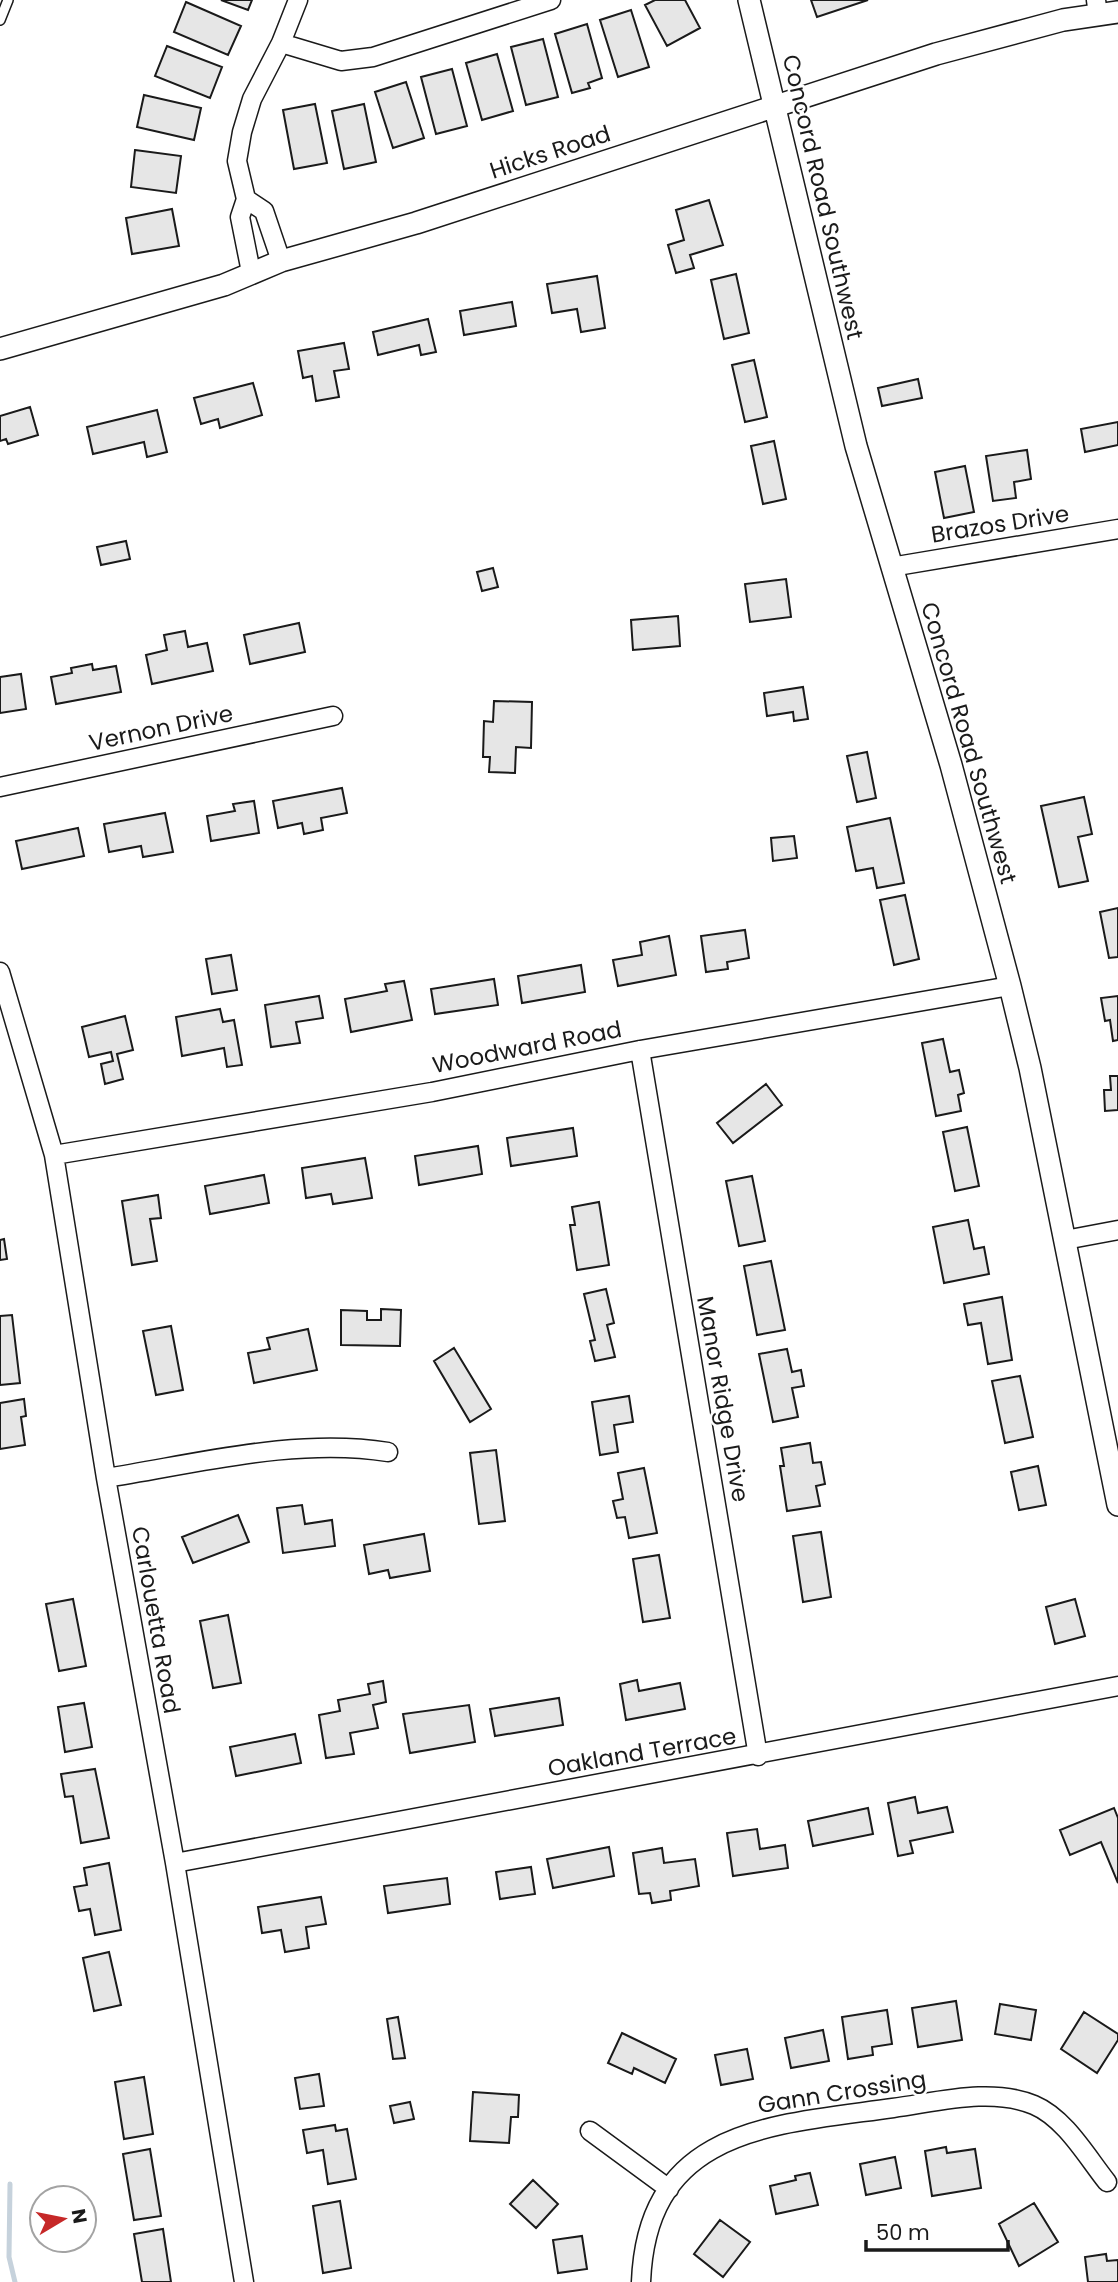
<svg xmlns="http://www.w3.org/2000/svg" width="1118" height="2282" font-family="Poppins,sans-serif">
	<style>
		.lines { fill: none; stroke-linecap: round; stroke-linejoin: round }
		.stream { stroke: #c6d2dc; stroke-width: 5 }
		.building { fill: #e6e6e6; stroke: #1a1a1a; stroke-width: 2 }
		.service-casing { stroke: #1a1a1a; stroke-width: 12 }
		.minor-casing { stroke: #1a1a1a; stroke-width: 21 }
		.tertiary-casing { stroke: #1a1a1a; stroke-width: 24 }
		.service { stroke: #fff; stroke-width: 9 }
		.minor { stroke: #fff; stroke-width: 18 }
		.tertiary { stroke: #fff; stroke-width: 21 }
		.labels { text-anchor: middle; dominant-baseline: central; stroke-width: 5; stroke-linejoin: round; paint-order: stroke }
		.street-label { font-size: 23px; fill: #1a1a1a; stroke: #fff }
	</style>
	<rect width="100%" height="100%" fill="#fff"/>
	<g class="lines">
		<path class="stream" d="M10,2184l-1,73 6,25"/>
	</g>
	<path class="building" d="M221,0h31l-4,10z
		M655,0h30l15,28 -33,18 -22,-41z
		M811,0h57l-51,17z
		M186,2l55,24 -13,29 -54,-23z
		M631,10l18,57 -31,10 -18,-57z
		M587,24l15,54 -14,5 2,5 -18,5 -17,-59z
		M543,39l15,58 -32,8 -15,-58z
		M167,46l55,21 -12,31 -55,-22z
		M497,54l16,57 -31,9 -16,-57z
		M452,69l15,57 -31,8 -15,-57z
		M406,82l18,56 -31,10 -18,-56z
		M144,95l57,13 -7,32 -57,-13z
		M315,104l12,59 -33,6 -11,-59z
		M364,104l12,58 -32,7 -12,-58z
		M135,150l46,6 -5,37 -45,-6z
		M709,200l14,45 -33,10 4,13 -18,5 -8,-28 16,-5 -8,-30z
		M172,209l7,37 -47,8 -6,-36z
		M736,274l13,59 -25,6 -13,-59z
		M597,276l8,52 -24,4 -4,-23 -25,4 -5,-29z
		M512,302l4,24 -52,9 -4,-24z
		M428,319l8,33 -15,3 -2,-10 -41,10 -5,-23z
		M344,343l5,26 -15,2 5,26 -23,4 -4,-25 -9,2 -5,-27z
		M754,360l13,57 -22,5 -13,-57z
		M918,379l4,19 -40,8 -4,-18z
		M253,383l9,32 -42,13 -2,-9 -17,5 -7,-26z
		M30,407l8,28 -30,9 -2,-5 -6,2v-25z
		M157,410l10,42 -20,5 -3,-15 -51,12 -6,-27z
		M1118,422v23l-33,7 -4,-23z
		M774,441l12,58 -23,5 -12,-58z
		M1027,450l4,29 -17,3 2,16 -23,3 -7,-45z
		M965,466l9,46 -30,6 -9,-46z
		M126,541l4,18 -29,6 -4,-18z
		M493,568l5,19 -16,4 -5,-19z
		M786,579l5,38 -41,5 -5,-38z
		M678,616l2,30 -47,4 -2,-30z
		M299,623l6,29 -55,12 -6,-29z
		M185,631l3,16 19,-4 6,28 -61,13 -6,-29 21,-5 -3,-15z
		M92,664l1,6 23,-4 5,26 -65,12 -5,-27 21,-4 -1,-5z
		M21,674l5,35 -26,4v-36z
		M803,687l5,32 -14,2 -1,-9 -26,4 -3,-23z
		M494,701l38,1 -1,46 -15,-1 -1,26 -26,-1 1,-15h-7l1,-36 9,1z
		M867,752l9,46 -19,4 -10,-46z
		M342,788l5,25 -26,5 2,12 -19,4 -2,-11 -24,5 -5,-27z
		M1084,797l8,37 -14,3 10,44 -29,6 -18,-81z
		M254,801l5,32 -48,8 -4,-25 28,-5 -2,-7z
		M165,813l8,39 -30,5 -2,-11 -32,6 -5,-28z
		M890,818l14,65 -27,5 -4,-20 -17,3 -9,-44z
		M78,828l6,28 -62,13 -6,-28z
		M794,836l3,22 -24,3 -2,-23z
		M905,895l14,64 -25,6 -14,-65z
		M1118,908v49l-9,1 -9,-46z
		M745,930l4,28 -22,4 1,7 -22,3 -5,-36z
		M669,936l7,39 -58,11 -5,-26 29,-5 -2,-13z
		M231,955l6,35 -25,4 -6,-35z
		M581,965l4,27 -63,11 -4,-27z
		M494,979l4,26 -63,9 -4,-25z
		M404,981l8,39 -61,12 -6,-33 42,-8 -2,-7z
		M319,996l4,22 -27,4 4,21 -29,4 -6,-42z
		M1118,996v44l-5,1 -3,-21 -5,1 -4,-23z
		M220,1009l3,13 11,-2 8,45 -15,2 -3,-19 -42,8 -6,-39z
		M125,1016l8,34 -16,4 6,25 -18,5 -4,-20 12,-3 -2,-9 -22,5 -7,-30z
		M943,1039l7,33 9,-2 5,23 -6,2 3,16 -25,5 -14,-73z
		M1110,1076h8v34l-13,1 -1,-21h7z
		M766,1084l16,21 -49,38 -16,-20z
		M967,1127l12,59 -24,5 -12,-59z
		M573,1128l4,28 -66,10 -4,-28z
		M478,1146l4,28 -63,11 -4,-29z
		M365,1158l7,40 -39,6 -2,-10 -25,4 -4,-30z
		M264,1175l5,28 -59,11 -5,-28z
		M752,1176l13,65 -26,5 -13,-65z
		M158,1195l3,23 -11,1 7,42 -25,4 -10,-64z
		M599,1202l10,63 -32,5 -7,-45h5l-3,-18z
		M968,1220l6,29 10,-2 5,27 -45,9 -11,-56z
		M4,1239l3,20 -7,1v-20z
		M771,1261l14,69 -28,5 -13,-69z
		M606,1289l8,34 -7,2 8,32 -20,4 -5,-20 5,-1 -11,-46z
		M1002,1297l10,63 -24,4 -7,-41 -13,2 -4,-21z
		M381,1309l20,1 -1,36 -59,-1v-35l26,1v9h14z
		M12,1315l8,68 -20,2v-69z
		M171,1326l12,64 -27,5 -13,-64z
		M308,1329l9,41 -63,13 -6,-30 22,-4 -3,-11z
		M454,1348l37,61 -21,13 -36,-61z
		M787,1349l5,23 9,-2 3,16 -12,2 6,29 -25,5 -14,-68z
		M1020,1376l13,61 -28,6 -13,-62z
		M629,1396l4,26 -19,3 4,27 -18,3 -8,-53z
		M24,1399l2,17 -5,1 4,28 -25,4v-46z
		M810,1443l3,20 8,-1 4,22 -9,2 4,20 -33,5 -7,-45h4l-3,-18z
		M496,1450l9,71 -26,3 -9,-71z
		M1038,1466l8,39 -27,5 -8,-38z
		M644,1468l13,65 -28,5 -4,-21 -8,1 -4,-17 10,-2 -5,-26z
		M302,1505l3,19 27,-4 3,26 -52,7 -6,-45z
		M238,1515l11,27 -56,21 -11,-26z
		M821,1532l10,65 -28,5 -10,-66z
		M424,1534l6,37 -40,7 -2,-8 -19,4 -5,-29z
		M659,1555l11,63 -27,4 -10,-63z
		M73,1599l13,67 -27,5 -13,-67z
		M1075,1599l10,37 -30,8 -9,-37z
		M228,1615l13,68 -28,5 -13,-67z
		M637,1680l2,11 41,-8 5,26 -59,11 -6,-36z
		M383,1681l3,21 -13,3 5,23 -28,5 4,21 -28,4 -7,-43 21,-4 -2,-11 32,-6 -2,-10z
		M559,1698l4,27 -68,11 -5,-27z
		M84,1703l8,44 -27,5 -7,-45z
		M469,1705l6,37 -65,11 -7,-39z
		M295,1734l6,29 -65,13 -6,-29z
		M95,1769l14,69 -28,5 -8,-47 -8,1 -4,-23z
		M915,1797l3,16 29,-6 6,25 -43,9 3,12 -15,3 -10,-53z
		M868,1808l5,26 -60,12 -5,-25z
		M1114,1808l4,10v65l-17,-41 -31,13 -10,-25z
		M757,1829l3,20 25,-4 3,23 -55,8 -6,-43z
		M609,1847l5,29 -61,12 -6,-29z
		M662,1848l2,15 31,-4 4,27 -29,5 1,9 -19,3 -2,-10 -11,1 -6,-41z
		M109,1863l12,67 -26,5 -5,-26 -11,2 -5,-24 13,-2 -3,-17z
		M531,1867l4,27 -35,5 -4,-27z
		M447,1878l3,26 -62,9 -4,-27z
		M321,1897l5,27 -20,3 3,21 -24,4 -4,-22 -19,3 -4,-26z
		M109,1952l12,53 -27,6 -11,-53z
		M956,2001l6,39 -44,7 -6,-39z
		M1000,2004l36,6 -5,30 -36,-6z
		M887,2010l5,34 -20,3 1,8 -25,4 -6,-42z
		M1084,2012l34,22v6l-21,33 -36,-24z
		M398,2017l7,41 -12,1 -6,-40z
		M823,2030l6,31 -38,7 -6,-30z
		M622,2033l54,26 -11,24 -31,-15 -2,6 -24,-11z
		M747,2049l6,30 -32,6 -6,-30z
		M319,2074l5,32 -24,3 -5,-31z
		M144,2077l9,57 -29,5 -9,-57z
		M473,2092l46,3 -1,22h-7l-2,26 -39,-2z
		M410,2102l4,17 -20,4 -4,-17z
		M335,2125l1,6 11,-2 9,50 -28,5 -5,-34 -16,3 -4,-23z
		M946,2147l1,6 28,-4 6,39 -49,8 -7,-45z
		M150,2149l11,67 -27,4 -11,-66z
		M895,2157l6,31 -35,7 -6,-31z
		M810,2173l8,32 -42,9 -6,-28 26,-6 -1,-4z
		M533,2180l25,24 -22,24 -26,-24z
		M340,2201l11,67 -28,5 -10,-67z
		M1034,2203l24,39 -39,24 -20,-42z
		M720,2220l30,22 -27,35 -29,-23z
		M163,2229l8,53h-29l-8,-48z
		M582,2236l5,33 -29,4 -5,-33z
		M1106,2254l1,7 11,-1v22h-30l-3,-25z"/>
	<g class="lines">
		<defs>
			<path id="service" d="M0,20l8,-20"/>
			<path id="minor" d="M1096,0l2,15
				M281,43l60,18 32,-4 178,-57
				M246,199l18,12 17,50
				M251,272l-11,-55 6,-18 -9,-38 5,-29 10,-33 29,-56 17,-43
				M891,567l227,-38
				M0,787l333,-71
				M0,972l54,183 52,323 69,385 69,419
				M640,1050l118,706
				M54,1155l378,-63 208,-42 370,-64
				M1065,1240l53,-10
				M106,1478c90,-14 191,-41 282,-26
				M175,1863l943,-177
				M590,2131l79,58
				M641,2282c6,-155 132,-157 252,-174 45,-6 98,-21 141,-3 31,13 53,52 73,77"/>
			<path id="tertiary" d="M749,0l107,446 95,319 59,221 20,82 88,437
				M0,349l224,-64 57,-24 135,-38 520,-169 127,-34 55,-8"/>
		</defs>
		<use href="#service" class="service-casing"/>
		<use href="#minor" class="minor-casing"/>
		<use href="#tertiary" class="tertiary-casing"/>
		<use href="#service" class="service"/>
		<use href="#minor" class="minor"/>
		<use href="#tertiary" class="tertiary"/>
	</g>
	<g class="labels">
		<g class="street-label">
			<text transform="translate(550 152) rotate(-18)">Hicks Road</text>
			<text transform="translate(823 197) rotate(77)">Concord Road Southwest</text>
			<text transform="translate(1000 524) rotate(-9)">Brazos Drive</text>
			<text transform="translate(161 728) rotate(-12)">Vernon Drive</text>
			<text transform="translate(969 743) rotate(74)">Concord Road Southwest</text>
			<text transform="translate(527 1047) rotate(-11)">Woodward Road</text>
			<text transform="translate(723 1399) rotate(80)">Manor Ridge Drive</text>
			<text transform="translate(156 1620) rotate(80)">Carlouetta Road</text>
			<text transform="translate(642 1752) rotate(-10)">Oakland Terrace</text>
			<text transform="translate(842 2092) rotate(-9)">Gann Crossing</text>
		</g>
	</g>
	<g transform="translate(63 2219) rotate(80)"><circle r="33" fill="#ffffff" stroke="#a3a3a3" stroke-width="2"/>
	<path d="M0-5L12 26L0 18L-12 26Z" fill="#c62828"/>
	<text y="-10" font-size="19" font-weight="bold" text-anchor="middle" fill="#1a1a1a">N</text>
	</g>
	<path d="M866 2240v10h142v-10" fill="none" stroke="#1a1a1a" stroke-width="3.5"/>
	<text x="876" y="2240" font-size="21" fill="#1a1a1a" stroke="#ffffff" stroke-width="5" paint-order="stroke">50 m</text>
</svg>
